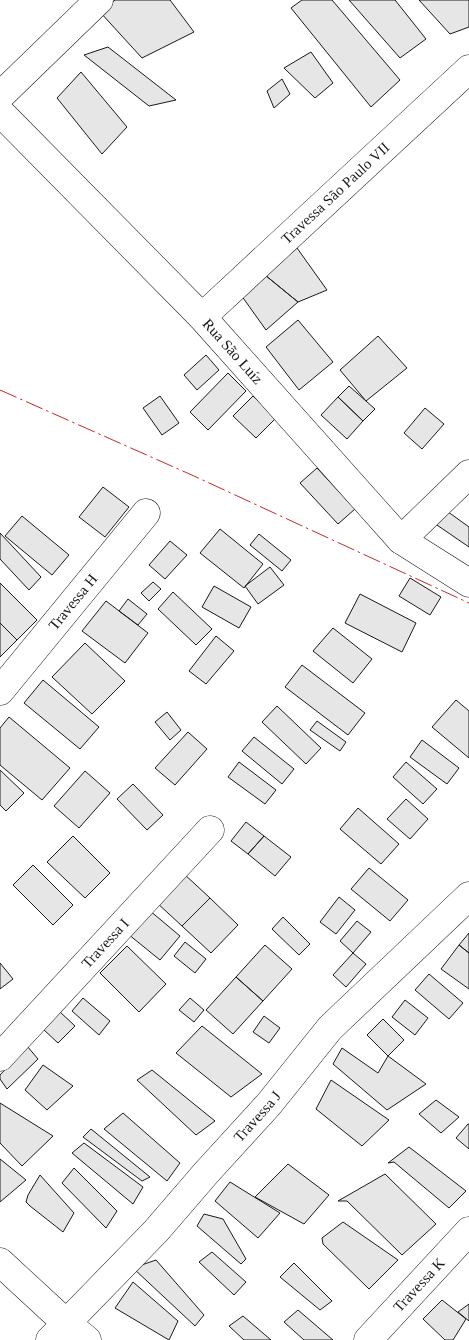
<svg xmlns="http://www.w3.org/2000/svg" width="469" height="1340" font-family="'Times New Roman',serif">
	<style>
		.building { fill: #e6e6e6; stroke: #1a1a1a }
		.lines { fill: none; stroke-linecap: round; stroke-linejoin: round }
		.minor-casing { stroke: #1a1a1a; stroke-width: 29 }
		.minor { stroke: #fff; stroke-width: 28 }
		.power { stroke: #c62828; stroke-width: 1; stroke-dasharray: 18 4 2.5 4; stroke-linecap: butt }
		.labels { text-anchor: middle; dominant-baseline: central; stroke-width: 4; stroke-linejoin: round; paint-order: stroke }
		.street-label { font-size: 15px; fill: #1a1a1a; stroke: #fff }
	</style>
	<rect width="100%" height="100%" fill="#fff"/>
	<path class="building" d="M115,0h55l24,32 -52,26 -42,-46z
		M302,0h30l68,80 -29,27 -80,-99z
		M349,0h46l31,39 -26,19z
		M419,0h50v27l-19,7z
		M108,47l68,53 -27,6 -65,-51z
		M311,52l22,31 -18,15 -31,-30z
		M81,72l46,55 -25,27 -45,-56z
		M282,79l8,15 -16,14 -7,-17z
		M297,248l30,42 -29,12 -33,-27z
		M265,275l33,27 -32,28 -25,-35z
		M298,320l35,42 -34,28 -33,-43z
		M378,336l29,32 -41,33 -26,-31z
		M206,355l13,15 -22,20 -13,-15z
		M228,373l18,18 -38,39 -18,-18z
		M349,386l26,23 -12,12 -25,-24z
		M160,396l19,27 -17,12 -19,-27z
		M253,396l23,22 -20,20 -23,-22z
		M338,397l25,24 -16,18 -26,-24z
		M425,408l19,16 -22,25 -18,-16z
		M317,468l38,41 -17,15 -38,-41z
		M103,487l26,20 -24,30 -26,-20z
		M444,509l25,18v20l-35,-24z
		M22,516l47,39 -17,20 -47,-39z
		M220,529l43,35 -19,24 -44,-35z
		M0,533l41,44 -12,13 -29,-31z
		M259,534l32,26 -9,11 -32,-26z
		M170,541l17,14 -22,24 -16,-14z
		M270,567l14,18 -26,19 -13,-18z
		M410,578l31,19 -11,18 -31,-19z
		M153,582l8,7 -12,12 -8,-8z
		M0,583l37,37 -20,20 -17,-17z
		M214,586l37,21 -12,21 -37,-21z
		M173,592l39,37 -16,16 -38,-36z
		M360,594l56,29 -14,29 -57,-29z
		M128,599l19,15 -9,11 -19,-14z
		M106,601l42,32 -23,30 -43,-32z
		M0,623l17,17 -17,17z
		M333,628l39,31 -19,24 -40,-32z
		M216,636l18,15 -28,33 -17,-13z
		M85,643l40,38 -33,33 -40,-37z
		M302,665l63,48 -17,22 -63,-48z
		M43,680l56,47 -19,22 -56,-46z
		M456,700l13,11v47l-37,-31z
		M277,706l44,42 -15,16 -44,-42z
		M167,712l14,18 -11,10 -15,-18z
		M9,717l61,51 -28,32 -42,-35v-37z
		M317,721l29,21 -6,9 -30,-21z
		M188,732l19,17 -32,36 -20,-17z
		M254,737l40,32 -12,15 -40,-33z
		M422,740l37,28 -12,16 -37,-27z
		M239,762l37,28 -11,14 -37,-27z
		M406,762l31,27 -14,15 -30,-27z
		M0,770l24,23 -18,18 -6,-6z
		M85,771l25,22 -31,35 -25,-22z
		M133,784l30,31 -16,15 -30,-31z
		M406,799l22,20 -18,20 -23,-20z
		M358,808l41,36 -18,20 -41,-35z
		M246,822l18,14 -16,18 -17,-13z
		M73,836l37,37 -25,25 -38,-36z
		M264,836l27,21 -16,19 -27,-22z
		M33,865l40,40 -20,20 -40,-40z
		M369,868l39,32 -18,21 -39,-32z
		M183,873l27,25 -28,28 -26,-24z
		M339,897l16,13 -19,24 -16,-12z
		M210,898l28,27 -27,28 -29,-27z
		M149,910l31,26 -20,24 -32,-26z
		M283,917l27,27 -11,11 -27,-26z
		M357,921l14,11 -18,21 -13,-12z
		M469,933v20l-10,-8z
		M185,942l21,17 -11,14 -21,-17z
		M265,945l27,24 -29,32 -27,-24z
		M459,945l10,8v36l-28,-20z
		M127,946l39,38 -27,28 -39,-39z
		M353,953l13,11 -20,23 -13,-12z
		M0,963l13,16 -13,10z
		M429,974l34,29 -14,16 -34,-29z
		M236,977l27,24 -30,33 -27,-24z
		M83,998l27,23 -11,14 -27,-24z
		M190,998l14,12 -10,12 -15,-12z
		M405,1000l23,18 -13,17 -23,-18z
		M59,1011l16,15 -17,17 -15,-14z
		M264,1016l16,12 -11,15 -16,-11z
		M383,1019l21,21 -16,16 -21,-21z
		M202,1026l60,48 -31,23 -55,-44z
		M27,1046l11,13 -31,30 -7,-10v-4z
		M342,1048l36,25 10,-17 38,28 -39,26 -54,-46z
		M43,1065l30,21 -26,24 -22,-20z
		M152,1070l63,51 -19,14 -59,-55z
		M331,1080l58,40 -27,26 -46,-37z
		M436,1100l23,17 -18,16 -22,-19z
		M0,1103l53,33 -31,30 -22,-23z
		M123,1113l57,50 -13,18 -63,-52z
		M468,1124h1v25l-13,-11z
		M91,1129l59,48 -8,4 -59,-44z
		M84,1143l59,44 -10,17 -61,-51z
		M409,1147l57,44 -17,17 -55,-46 -6,1z
		M0,1159l26,21 -26,22z
		M288,1164l41,31 -25,29 -49,-27z
		M74,1168l43,43 -11,17 -44,-45z
		M385,1174l51,50 -34,31 -55,-54h-9z
		M40,1175l34,38 -11,19 -33,-26 -4,-4 2,-7z
		M230,1182l50,31 -22,25 -43,-37z
		M204,1214l19,5 23,40 -5,5 -44,-38z
		M343,1222l55,38 -29,29 -46,-45 -1,-6z
		M212,1252l34,30 -12,13 -35,-33z
		M156,1260l48,55 -9,11 -62,-58z
		M294,1263l38,38 -12,9 -40,-33z
		M133,1282l45,39 -9,19 -54,-32z
		M442,1300l24,19 -13,21h-8l-22,-21z
		M469,1304v17l-11,-9z
		M298,1310l35,30h-29l-20,-18z
		M243,1316l28,24h-27l-15,-14z"/>
	<g class="lines">
		<defs>
			<g id="minor">
				<path d="M0,96l99,-96"/>
				<path id="s1" d="M0,112l202,205 199,223 68,43"/>
				<path id="s2" d="M202,317l267,-248"/>
				<path d="M401,540l68,-66"/>
				<path id="s3" d="M0,691l146,-178"/>
				<path id="s4" d="M0,1057l210,-227"/>
				<path d="M0,1262l66,61 21,17"/>
				<path id="s5" d="M50,1340l106,-109 50,-58 63,-69 61,-76 139,-132"/>
				<path id="s6" d="M368,1340l101,-109"/>
			</g>
		</defs>
		<use href="#minor" class="minor-casing"/>
		<use href="#minor" class="minor"/>
		<path class="power" d="M0,390l194,86 275,127"/>
	</g>
	<g class="labels">
		<g class="street-label">
			<text stroke="none"><textPath href="#s2" startOffset="182">Travessa São Paulo VII</textPath></text>
			<text stroke="none"><textPath href="#s1" startOffset="334">Rua São Luíz</textPath></text>
			<text stroke="none"><textPath href="#s3" startOffset="115">Travessa H</textPath></text>
			<text stroke="none"><textPath href="#s4" startOffset="155">Travessa I</textPath></text>
			<text stroke="none"><textPath href="#s5" startOffset="305">Travessa J</textPath></text>
			<text stroke="none"><textPath href="#s6" startOffset="75">Travessa K</textPath></text>
		</g>
	</g>
</svg>
